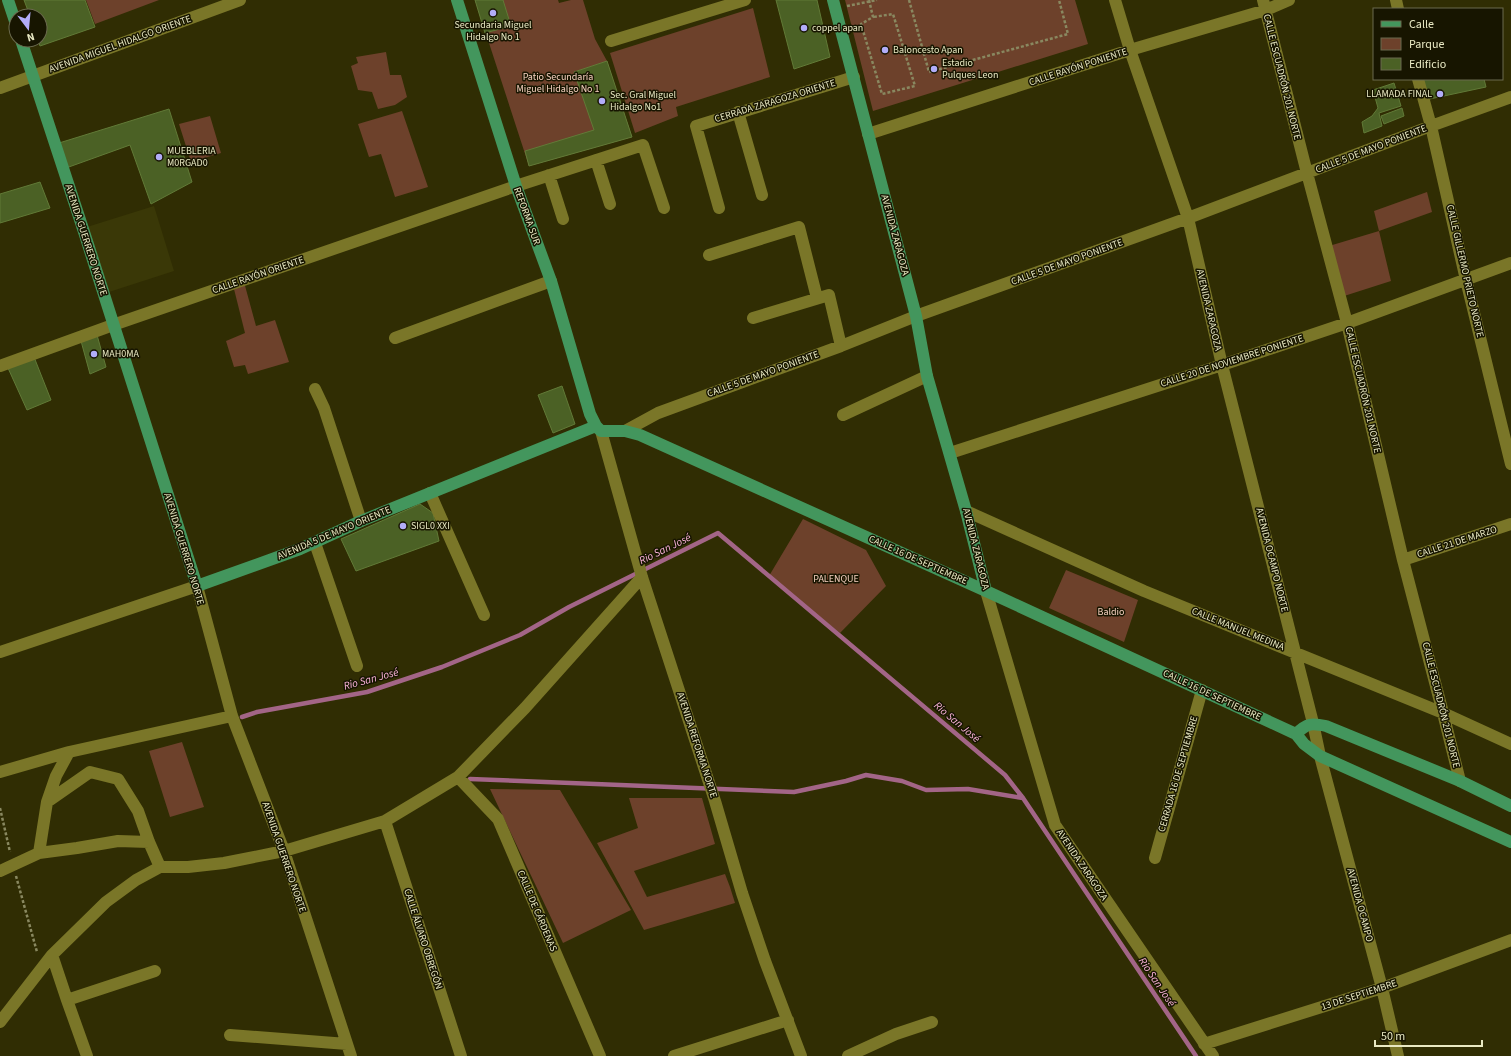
<svg xmlns="http://www.w3.org/2000/svg" width="1511" height="1056" font-family="'Source Sans 3',sans-serif">
	<style>
		.built { fill: #3a3807 }
		.green { fill: #6d412b }
		.lines { fill: none; stroke-linecap: round; stroke-linejoin: round }
		.stream { stroke: #a36587; stroke-width: 4.5 }
		.building { fill: #4b6125; stroke: #617a37 }
		.path { stroke: #898860; stroke-width: 2.5; stroke-dasharray: 3 2; stroke-linecap: butt }
		.minor { stroke: #7a7628; stroke-width: 12 }
		.major { stroke: #43965d; stroke-width: 12 }
		.poi-dot { fill: #b2adf9; stroke: #171500; stroke-width: 1.5 }
		.labels { text-anchor: middle; dominant-baseline: central; stroke-width: 3; stroke-linejoin: round; paint-order: stroke }
		.poi-label { font-size: 10px; fill: #e9e9c3; stroke: #171500; text-anchor: start }
		.street-label { font-size: 10px; fill: #e9e9c3; stroke: #171500 }
		.park-label { font-size: 10px; fill: #f6d1c0; stroke: #171500 }
		.water-label { font-size: 11px; font-style: italic; fill: #fcb4da; stroke: #171500 }
	</style>
	<rect width="100%" height="100%" fill="#302d03"/>
	<path class="built" d="M154,206l20,65 -65,21 -22,-65z"/>
	<path class="green" d="M86,0h73l-64,24z
		M475,0h83l1,3 12,-3h12l12,39 12,22 25,76 -103,29z
		M845,0h230l13,44 -215,67z
		M753,8l17,69 -94,30 2,9 -43,17 -25,-80z
		M386,52l4,23h11l6,22 -12,8 -17,4 -6,-17 -14,-2 -7,-24 7,-3 -2,-6z
		M402,111l26,76 -33,10 -14,-43 -12,3 -11,-33z
		M210,116l11,37 -30,9 -12,-38z
		M1427,192l5,20 -53,19 12,50 -50,16 -12,-51 50,-15 -5,-20z
		M244,282l12,44 19,-6 14,42 -41,12 -3,-9 -11,2 -8,-26 19,-8 -12,-48z
		M803,519l63,31 20,36 -46,47 -71,-57z
		M1066,570l72,30 -14,42 -75,-34z
		M182,742l22,65 -34,10 -21,-66z
		M490,789l70,1 71,120 -68,33z
		M629,798h73l13,46 -81,27 13,26 78,-23 5,13 5,16 -91,27 -47,-87 41,-15z"/>
	<g class="lines">
		<path class="stream" d="M242,717l15,-5 110,-20 75,-25 78,-32 49,-28 149,-74 287,242 18,23
			M470,779l324,13 52,-11 20,-6 36,6 24,9 42,-1 55,9 173,258"/>
	</g>
	<path class="building" d="M24,0h61l10,27 -55,19 -2,-6h2v-24h-10z
		M475,0h28l8,26 -26,7z
		M776,0h41l13,57 -36,12z
		M607,61l25,76 -103,29 -4,-15 69,-21 -20,-58z
		M1419,79h65l2,8 -61,13z
		M1394,83l7,23 -22,7 3,13 -18,7 -2,-11 10,-6 6,-8 -5,-18z
		M1402,108l2,8 -20,8 -3,-8z
		M169,109l23,73 -41,22 -21,-59 -64,23 -7,-25z
		M40,182l10,26 -50,15v-29z
		M97,335l9,32 -16,7 -9,-33z
		M34,357l17,43 -24,10 -19,-42z
		M562,386l13,38 -22,9 -15,-38z
		M420,504l13,9 6,28 -83,30 -15,-32z"/>
	<g class="lines">
		<path class="path" d="M869,0l4,17 -12,7 21,70 33,-8 -22,-72 -20,3
			M909,0l20,72 139,-38 -9,-34
			M847,6l30,-6
			M0,808l10,44
			M16,876l21,76"/>
		<path class="minor" d="M1115,0l15,50 58,168 34,147 91,358 7,33 62,232 16,68
			M1263,0l44,173 40,150 56,237 40,153 17,68
			M1396,0l2,9
			M611,41l134,-41
			M1418,79l13,47 35,154 45,184
			M0,88l240,-88
			M738,112l24,83
			M868,134l262,-84 136,-40 23,-10
			M596,160l14,44
			M549,175l14,44
			M719,208l-23,-82 158,-49
			M709,255l90,-28 18,71
			M753,318l76,-23 12,51
			M395,338l156,-57
			M0,366l113,-41 403,-139 127,-41 21,63
			M315,389l9,19 37,113
			M843,415l84,-39
			M601,431l41,146 73,224 27,92 23,68 36,95
			M625,431l33,-18 183,-67 75,-30 272,-98 243,-92 80,-29
			M950,453l272,-88 125,-42 164,-60
			M430,493l54,122
			M966,511l178,80 299,122 68,31
			M315,543l42,123
			M1403,560l108,-36
			M986,591l69,234 158,231
			M0,652l197,-66 35,130 52,135 67,205
			M0,772l69,-20 163,-36
			M458,777l40,42 102,237
			M47,802l43,-30 28,7 20,32 11,31 11,25
			M385,821l76,235
			M39,853l8,-51 9,-26 13,-24
			M1155,858l47,-168
			M0,871l39,-18 38,-5 41,-7 31,1
			M52,955l15,45 20,56
			M67,1000l88,-29
			M0,1022l52,-67 54,-53 30,-22 24,-13h28l36,-4 60,-12 101,-30 73,-44 67,-69 117,-131
			M230,1035l117,9
			M1204,1044l178,-56 129,-48
			M674,1056l114,-36
			M848,1056l48,-22 36,-12"/>
		<path class="major" d="M8,0l8,24
			M457,0l59,186 35,95 39,133 6,12 5,5h24l15,4 346,156 310,143 8,10 16,12 191,86
			M833,0l83,316 11,60 39,135 20,80
			M21,40l64,195 112,351 103,-37 61,-28 235,-95
			M1296,734c11,-11 16,-11 30,-8l134,55 51,25"/>
	</g>
	<g class="poi-dot">
		<circle cx="493" cy="13" r="4"/>
		<circle cx="804" cy="28" r="4"/>
		<circle cx="885" cy="50" r="4"/>
		<circle cx="934" cy="69" r="4"/>
		<circle cx="1440" cy="94" r="4"/>
		<circle cx="602" cy="101" r="4"/>
		<circle cx="159" cy="157" r="4"/>
		<circle cx="94" cy="354" r="4"/>
		<circle cx="403" cy="526" r="4"/>
	</g>
	<g class="labels">
		<g class="poi-label">
			<text x="493" y="25" text-anchor="middle">Secundaria Miguel<tspan x="493" dy="12">Hidalgo No 1</tspan></text>
			<text x="812" y="28">coppel apan</text>
			<text x="893" y="50">Baloncesto Apan</text>
			<text x="942" y="63">Estadio<tspan x="942" dy="12">Pulques Leon</tspan></text>
			<text x="1432" y="94" text-anchor="end">LLAMADA FINAL</text>
			<text x="610" y="95">Sec. Gral Miguel<tspan x="610" dy="12">Hidalgo No1</tspan></text>
			<text x="167" y="151">MUEBLERIA<tspan x="167" dy="12">M0RGAD0</tspan></text>
			<text x="102" y="354">MAH0MA</text>
			<text x="411" y="526">SIGL0 XXI</text>
		</g>
		<g class="street-label">
			<text transform="translate(120 44) rotate(-20)">AVENIDA MIGUEL HIDALGO ORIENTE</text>
			<text transform="translate(1078 67) rotate(-18)">CALLE RAYÓN PONIENTE</text>
			<text transform="translate(1282 77) rotate(76)">CALLE ESCUADRÓN 201 NORTE</text>
			<text transform="translate(775 101) rotate(-17)">CERRADA ZARAGOZA ORIENTE</text>
			<text transform="translate(1371 149) rotate(-21)">CALLE 5 DE MAYO PONIENTE</text>
			<text transform="translate(527 216) rotate(70)">REFORMA SUR</text>
			<text transform="translate(895 235) rotate(75)">AVENIDA ZARAGOZA</text>
			<text transform="translate(86 240) rotate(72)">AVENIDA GUERRERO NORTE</text>
			<text transform="translate(1067 262) rotate(-20)">CALLE 5 DE MAYO PONIENTE</text>
			<text transform="translate(1465 271) rotate(77)">CALLE GILLERMO PRIETO NORTE</text>
			<text transform="translate(258 275) rotate(-19)">CALLE RAYÓN ORIENTE</text>
			<text transform="translate(1209 310) rotate(77)">AVENIDA ZARAGOZA</text>
			<text transform="translate(1232 361) rotate(-18)">CALLE 20 DE NOVIEMBRE PONIENTE</text>
			<text transform="translate(763 374) rotate(-20)">CALLE 5 DE MAYO PONIENTE</text>
			<text transform="translate(1363 390) rotate(77)">CALLE ESCUADRÓN 201 NORTE</text>
			<text transform="translate(334 533) rotate(-23)">AVENIDA 5 DE MAYO ORIENTE</text>
			<text transform="translate(1457 542) rotate(-18)">CALLE 21 DE MARZO</text>
			<text transform="translate(184 549) rotate(73)">AVENIDA GUERRERO NORTE</text>
			<text transform="translate(976 549) rotate(76)">AVENIDA ZARAGOZA</text>
			<text transform="translate(918 560) rotate(24)">CALLE 16 DE SEPTIEMBRE</text>
			<text transform="translate(1272 560) rotate(76)">AVENIDA OCAMPO NORTE</text>
			<text transform="translate(1238 629) rotate(22)">CALLE MANUEL MEDINA</text>
			<text transform="translate(1212 695) rotate(25)">CALLE 16 DE SEPTIEMBRE</text>
			<text transform="translate(1441 705) rotate(76)">CALLE ESCUADRÓN 201 NORTE</text>
			<text transform="translate(697 745) rotate(72)">AVENIDA REFORMA NORTE</text>
			<text transform="translate(1178 774) rotate(-74)">CERRADA 16 DE SEPTIEMBRE</text>
			<text transform="translate(284 857) rotate(71)">AVENIDA GUERRERO NORTE</text>
			<text transform="translate(1082 865) rotate(56)">AVENIDA ZARAGOZA</text>
			<text transform="translate(1360 905) rotate(75)">AVENIDA OCAMPO</text>
			<text transform="translate(537 911) rotate(67)">CALLE DE CÁRDENAS</text>
			<text transform="translate(423 939) rotate(72)">CALLE ÁLVARO OBREGÓN</text>
			<text transform="translate(1359 995) rotate(-18)">13 DE SEPTIEMBRE</text>
		</g>
		<g class="park-label">
			<text x="558" y="77">Patio Secundaría<tspan x="558" dy="12">Miguel Hidalgo No 1</tspan></text>
			<text x="836" y="579">PALENQUE</text>
			<text x="1111" y="612">Baldio</text>
		</g>
		<g class="water-label">
			<text transform="translate(665 549) rotate(-26)">Rio San José</text>
			<text transform="translate(371 679) rotate(-15)">Rio San José</text>
			<text transform="translate(957 722) rotate(40)">Rio San José</text>
			<text transform="translate(1157 982) rotate(56)">Rio San José</text>
		</g>
	</g>
	<rect x="1373" y="8" width="130" height="72" fill="#171500" stroke="#6b6a4e"/>
	<rect x="1381" y="21" width="20" height="6" fill="#43965d" stroke="#6b6a4e"/>
	<text x="1409" y="28" font-size="12" fill="#e9e9c3">Calle</text>
	<rect x="1381" y="38" width="20" height="12" fill="#6d412b" stroke="#6b6a4e"/>
	<text x="1409" y="48" font-size="12" fill="#e9e9c3">Parque</text>
	<rect x="1381" y="58" width="20" height="12" fill="#4b6125" stroke="#6b6a4e"/>
	<text x="1409" y="68" font-size="12" fill="#e9e9c3">Edificio</text>
	<g transform="translate(28 28) rotate(164)"><circle r="19" fill="#171500" stroke="#6b6a4e"/>
	<path d="M0-3L7 15L0 10L-7 15Z" fill="#b2adf9"/>
	<text y="-6" font-size="11" font-weight="bold" text-anchor="middle" fill="#e9e9c3">N</text>
	</g>
	<path d="M1375 1040v6h107v-6" fill="none" stroke="#e9e9c3" stroke-width="2"/>
	<text x="1381" y="1040" font-size="12" fill="#e9e9c3" stroke="#171500" stroke-width="3" paint-order="stroke">50 m</text>
</svg>
